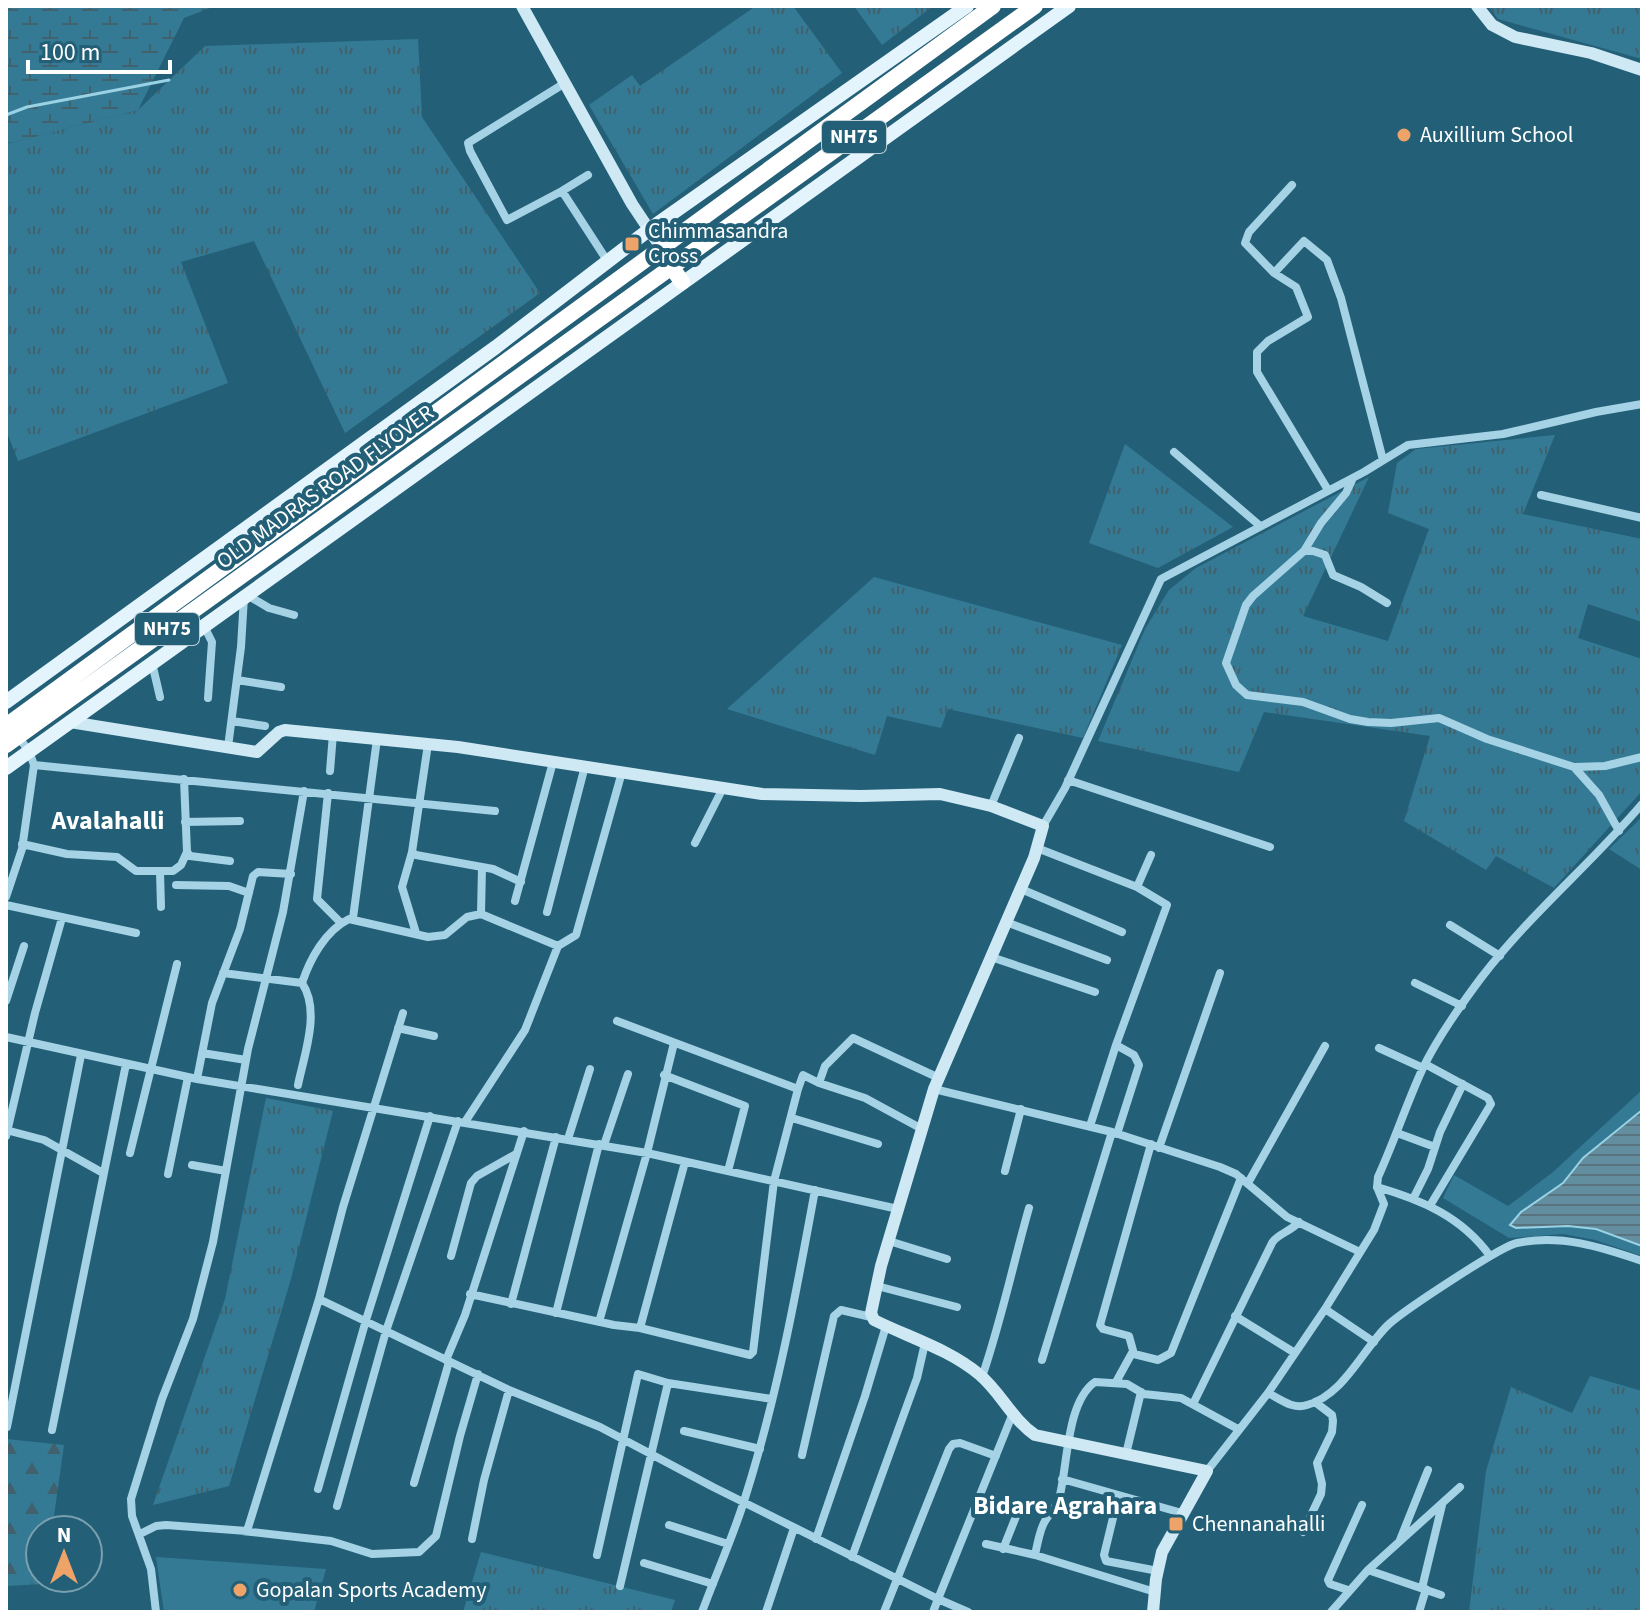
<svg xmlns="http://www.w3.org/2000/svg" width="1648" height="1618" font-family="'Source Sans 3',sans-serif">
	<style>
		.grass { fill: url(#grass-tufts) }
		.forest { fill: url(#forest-firs) }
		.wetland { fill: url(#wetland-marsh) }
		.green { fill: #347a94 }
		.water { fill: url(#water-rules); stroke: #99d1e5; stroke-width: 2 }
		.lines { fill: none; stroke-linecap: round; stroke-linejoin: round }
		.stream { stroke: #99d1e5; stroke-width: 3 }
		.street { stroke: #a5d2e4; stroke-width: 8 }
		.secondary { stroke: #cee9f4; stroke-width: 12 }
		.primary { stroke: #e4f4fc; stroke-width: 14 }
		.highway { stroke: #fff; stroke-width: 16 }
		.poi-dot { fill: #eea368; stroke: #236078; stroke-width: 3 }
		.labels { text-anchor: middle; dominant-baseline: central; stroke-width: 8; stroke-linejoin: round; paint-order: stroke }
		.shield { fill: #236078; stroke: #bdcfd6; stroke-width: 2 }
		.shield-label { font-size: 20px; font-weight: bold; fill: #fff }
		.poi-label { font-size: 22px; fill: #fff; stroke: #236078; text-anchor: start }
		.street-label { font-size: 22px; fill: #fff; stroke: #236078 }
		.quarter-label { font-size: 26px; font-weight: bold; fill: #fff; stroke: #236078 }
	</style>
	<defs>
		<pattern id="grass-tufts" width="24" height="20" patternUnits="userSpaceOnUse" patternTransform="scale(2)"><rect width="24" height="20" fill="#347a94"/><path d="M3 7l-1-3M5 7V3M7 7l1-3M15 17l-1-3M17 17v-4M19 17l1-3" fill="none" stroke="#41616c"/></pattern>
		<pattern id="forest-firs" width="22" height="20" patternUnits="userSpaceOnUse" patternTransform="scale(2)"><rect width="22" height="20" fill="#347a94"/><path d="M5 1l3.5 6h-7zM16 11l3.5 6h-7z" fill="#41616c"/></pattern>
		<pattern id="wetland-marsh" width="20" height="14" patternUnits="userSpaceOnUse" patternTransform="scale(2)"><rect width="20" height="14" fill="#347a94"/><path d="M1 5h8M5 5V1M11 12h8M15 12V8" fill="none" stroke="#41616c"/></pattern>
		<pattern id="water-rules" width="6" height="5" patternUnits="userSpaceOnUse" patternTransform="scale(2)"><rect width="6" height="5" fill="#628e9f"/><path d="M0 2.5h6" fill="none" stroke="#59747e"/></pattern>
	</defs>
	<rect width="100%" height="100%" fill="#236078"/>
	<path class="grass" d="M756,6h37l49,67 -189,141 -64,-109 43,-30 8,11z
		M854,6h79l-51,39z
		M1488,6h154v53l-144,-40z
		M418,39l4,78 118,176 -195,140 -91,-192 -73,21 47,121 -210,78 -12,-31v-286l132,-34 67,-64z
		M1555,435l-32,79 119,25v83l-54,-18 -10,34 64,21v132l-88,97 -58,-32 -10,14 -82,-49 26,-85 -166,-24 -25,60 -141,-31 47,-112 24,-39 27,-22 173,-91 -66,139 85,25 41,-112 -41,-16 9,-50 19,-14z
		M1125,444l108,83 -75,41 -69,-25z
		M874,577l248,68 -39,93 -135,-29 -7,19 -54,-12 -12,39 -148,-46z
		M1642,817v53l-33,-21z
		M266,1098l67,13 -42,168 -62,207 -76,19 72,-206z
		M1590,1376l52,15 -1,221h-172l17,-141 25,-84 61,26z
		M481,1552l194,48 -4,12h-208z"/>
	<path class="forest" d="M6,1439l58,6 -12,85h-12v48h5l-1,6 -38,2z"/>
	<path class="wetland" d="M6,6h209l-31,12 -46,92 -132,34z"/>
	<path class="green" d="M1642,1090v20l-59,48 -20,25 -41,29 -6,16 52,-2 28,3 46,17v10l-47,-16 -32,-6 -54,4 -66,-40 11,-23 54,31 45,-34z
		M156,1557l170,12 -12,43h-150z"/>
	<path class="water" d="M1642,1110v136l-46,-17 -28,-3 -52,2 -6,-3 11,-13 42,-29 20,-25z"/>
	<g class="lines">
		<path class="stream" d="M6,115l21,-8 142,-27"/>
		<path class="street" d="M565,83l-97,60 2,8 37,69 55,-29 46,71
			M1292,185l-43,47 -4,11 29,30 30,-32 23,19 14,38 42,162
			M562,191l26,-16
			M1274,273l22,14 12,30 -40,24 -11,11v20l71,118
			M1174,452l85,73
			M1541,495l101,23
			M1304,551l17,-28 25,-30 7,-15
			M247,595l22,13 25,7
			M1387,603l-26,-16 -28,-12 -8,-20 -12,-4h-9l-51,45 -7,9 -20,58 10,22 11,10 56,7 47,17 18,3 23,1 48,-5 48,21 87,28 25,28 20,36
			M204,626l8,16 -4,56
			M152,663l8,34
			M237,680l44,7
			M232,721l33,5
			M428,744l-16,108 4,3 77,14 28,13
			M228,747l13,-100 3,-50
			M34,765l461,46
			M1575,767l30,-1 37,-9
			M330,771l3,-37
			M1068,780l202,67
			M328,793l-11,106 24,24
			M991,806l28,-68
			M185,822l55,-1
			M1043,826l22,-38 96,-209 203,-107 44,-27 95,-11 93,-22 46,-8
			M695,843l28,-55
			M22,844l45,10 50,3 19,14h37l8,-6 6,-13 -3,-73
			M1037,848l100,39 30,18 -51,140 -26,81
			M187,852l3,4 40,5
			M412,852l-10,35 14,46
			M160,872l1,35
			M176,885l53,1 20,7
			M1137,887l14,-32
			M1021,889l101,43
			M6,897l16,-48 12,-84 -5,-14 -13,-17
			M515,901l38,-139
			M6,905l130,28
			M547,912l38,-146
			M481,914l1,-47
			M353,918l24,-179
			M1006,922l101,38
			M1450,925l50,31
			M991,957l104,35
			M223,973l79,10c19,28 2,72 -4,102
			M302,983c8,-24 23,-52 47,-64l79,18 17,-2 22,-18 14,-3 77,32
			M1415,983l47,23
			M6,1001l18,-55
			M398,1028l36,8
			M6,1037l191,42 450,74 251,56
			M1116,1045l18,10 5,10 -22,69
			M1379,1048l44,20
			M202,1053l44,7
			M1425,1064l63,34 3,6 -60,100
			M664,1075l81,31 -17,65
			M197,1079l15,-76 28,-74 13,-53 5,-4 33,2
			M819,1083l46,15 57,31
			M798,1089l5,-14 16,8 6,-17 28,-28 86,40
			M934,1089l178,43 108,35 16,7 51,43 73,35
			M792,1118l86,26
			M465,1122l60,-92 33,-84 18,-11 46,-163
			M6,1130l38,10 59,33
			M1397,1133l38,14
			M6,1136l29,-123 27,-95
			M568,1139l22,-70
			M1151,1144l-51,181 3,4 26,7 5,18 24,6 13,-7 70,-175
			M604,1145l24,-71
			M1159,1148l61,-175
			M130,1153l47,-189
			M192,1165l34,6
			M1005,1171l16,-62
			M168,1174l20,-97
			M1248,1183l77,-137
			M1377,1187c45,13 85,30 113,69
			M1414,1197l14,-28 12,-37 23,-48
			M889,1241l58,18
			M451,1256l20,-73 6,-7 39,-22
			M877,1286l80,21
			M470,1294l144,31 26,3 110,27 3,-3 21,-171 24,-92 -181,-68
			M319,1299l190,91 91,37 113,60 225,112 75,-186
			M511,1304l45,-167
			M1325,1309l49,33
			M556,1313l43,-169
			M1235,1316l60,37
			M599,1322l48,-169 27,-110
			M640,1328l45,-166
			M446,1360l19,-45 59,-184
			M1042,1360l70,-228
			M982,1377c19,-55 31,-113 47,-169
			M1116,1382l16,-29
			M1268,1393c12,6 25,17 39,12 37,-10 55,-55 81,-80 15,-14 113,-79 129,-82 44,-9 84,4 125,18
			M1193,1404l79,-161c5,-9 18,-11 27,-21
			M7,1427l74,-372
			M52,1430l74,-366
			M684,1431l76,18
			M1126,1454l15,-62
			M802,1455l32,-139 7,-6 30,7
			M1207,1471l61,-78 57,-84 49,-79 10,-26 -7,-17 1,-10c16,-35 28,-72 44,-107 15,-32 38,-64 59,-92 48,-63 110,-114 161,-174
			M1062,1479l120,34
			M414,1483l35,-121
			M318,1489l48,-169 64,-204
			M337,1506l49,-175 72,-210
			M1113,1518l-9,37 2,6 52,10
			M669,1525l59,19
			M242,1531l89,10 41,13 47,-2 17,-16 24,-100 18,-62
			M1303,1532l18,-38 1,-10 -5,-21 15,-31 1,-11 -1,-6 -17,-13
			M140,1534l16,-8 10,-1 81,6 72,-232 24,-92 60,-194
			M472,1539l12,-59 25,-90
			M816,1539l49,-143 21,-70
			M1400,1540l28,-70
			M986,1544l49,11c2,-9 4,-21 8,-30 4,-10 13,-16 16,-26 9,-33 7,-97 36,-117l32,2 17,10 37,4 57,31
			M1003,1549l14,-35
			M597,1555l41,-181 30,9 104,16
			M1035,1555l120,37
			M852,1557l65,-179 8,-35
			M644,1563l69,21
			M1368,1570l73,25
			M620,1586l48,-203
			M1422,1588l20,-83
			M1348,1590l-18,-6 -2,-4 34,-75
			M156,1612l-5,-43 -19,-53 -1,-17 31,-100 31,-80 20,-77 35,-193 35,-137 21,-121
			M702,1612c14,-38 31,-75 43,-114 32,-101 51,-204 70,-308
			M766,1612l28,-84
			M884,1612l65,-163 4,-5 7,-1 36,13
			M933,1612l5,-13 30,13
			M1331,1612l37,-42 92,-83
			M1419,1612l7,-23"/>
		<path class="secondary" d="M522,6l110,198 30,45
			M1477,6l15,19 23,12 76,16 51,17
			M70,722l187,30 22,-20 6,-2 173,17 304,47 99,2 79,-2 51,12 52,20 -9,32 -100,231 -53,177 -10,47 3,7c36,18 75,29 106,55 21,18 32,44 55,60l172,36 -45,81 -6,27 -3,33"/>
		<path class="primary" d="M6,702l490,-355 154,-118 317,-223
			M6,768l1063,-762"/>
		<path class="highway" d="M673,269l9,13
			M6,726l987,-720
			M6,745l1029,-739"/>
	</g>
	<g class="poi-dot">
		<circle cx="1404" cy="135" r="8"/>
		<rect x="624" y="236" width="16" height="16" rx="4"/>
		<rect x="1168" y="1516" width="16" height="16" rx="4"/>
		<circle cx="240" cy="1590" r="8"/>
	</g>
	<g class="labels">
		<g class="shield">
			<rect x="822" y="121" width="64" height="32" rx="6"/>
			<rect x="135" y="613" width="64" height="32" rx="6"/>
		</g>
		<g class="shield-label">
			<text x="854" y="137">NH75</text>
			<text x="167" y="629">NH75</text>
		</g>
		<g class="poi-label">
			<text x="1420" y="135">Auxillium School</text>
			<text x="648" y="231">Chimmasandra<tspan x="648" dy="25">Cross</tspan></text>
			<text x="1192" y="1524">Chennanahalli</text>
			<text x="256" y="1590">Gopalan Sports Academy</text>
		</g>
		<g class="street-label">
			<text transform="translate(325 487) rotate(-36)">OLD MADRAS ROAD FLYOVER</text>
		</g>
		<g class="quarter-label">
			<text x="108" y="820">Avalahalli</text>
			<text x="1065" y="1505">Bidare Agrahara</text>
		</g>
	</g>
	<rect width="1648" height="1618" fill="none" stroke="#ffffff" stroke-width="16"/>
	<g transform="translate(64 1554)"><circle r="38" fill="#236078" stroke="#7ba0ae" stroke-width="2"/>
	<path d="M0-6L14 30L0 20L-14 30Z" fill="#eea368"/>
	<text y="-12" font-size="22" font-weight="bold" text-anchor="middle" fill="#ffffff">N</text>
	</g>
	<path d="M28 60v12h142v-12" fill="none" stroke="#ffffff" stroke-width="4"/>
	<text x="40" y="60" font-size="24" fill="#ffffff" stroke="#236078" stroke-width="6" paint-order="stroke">100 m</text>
</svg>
